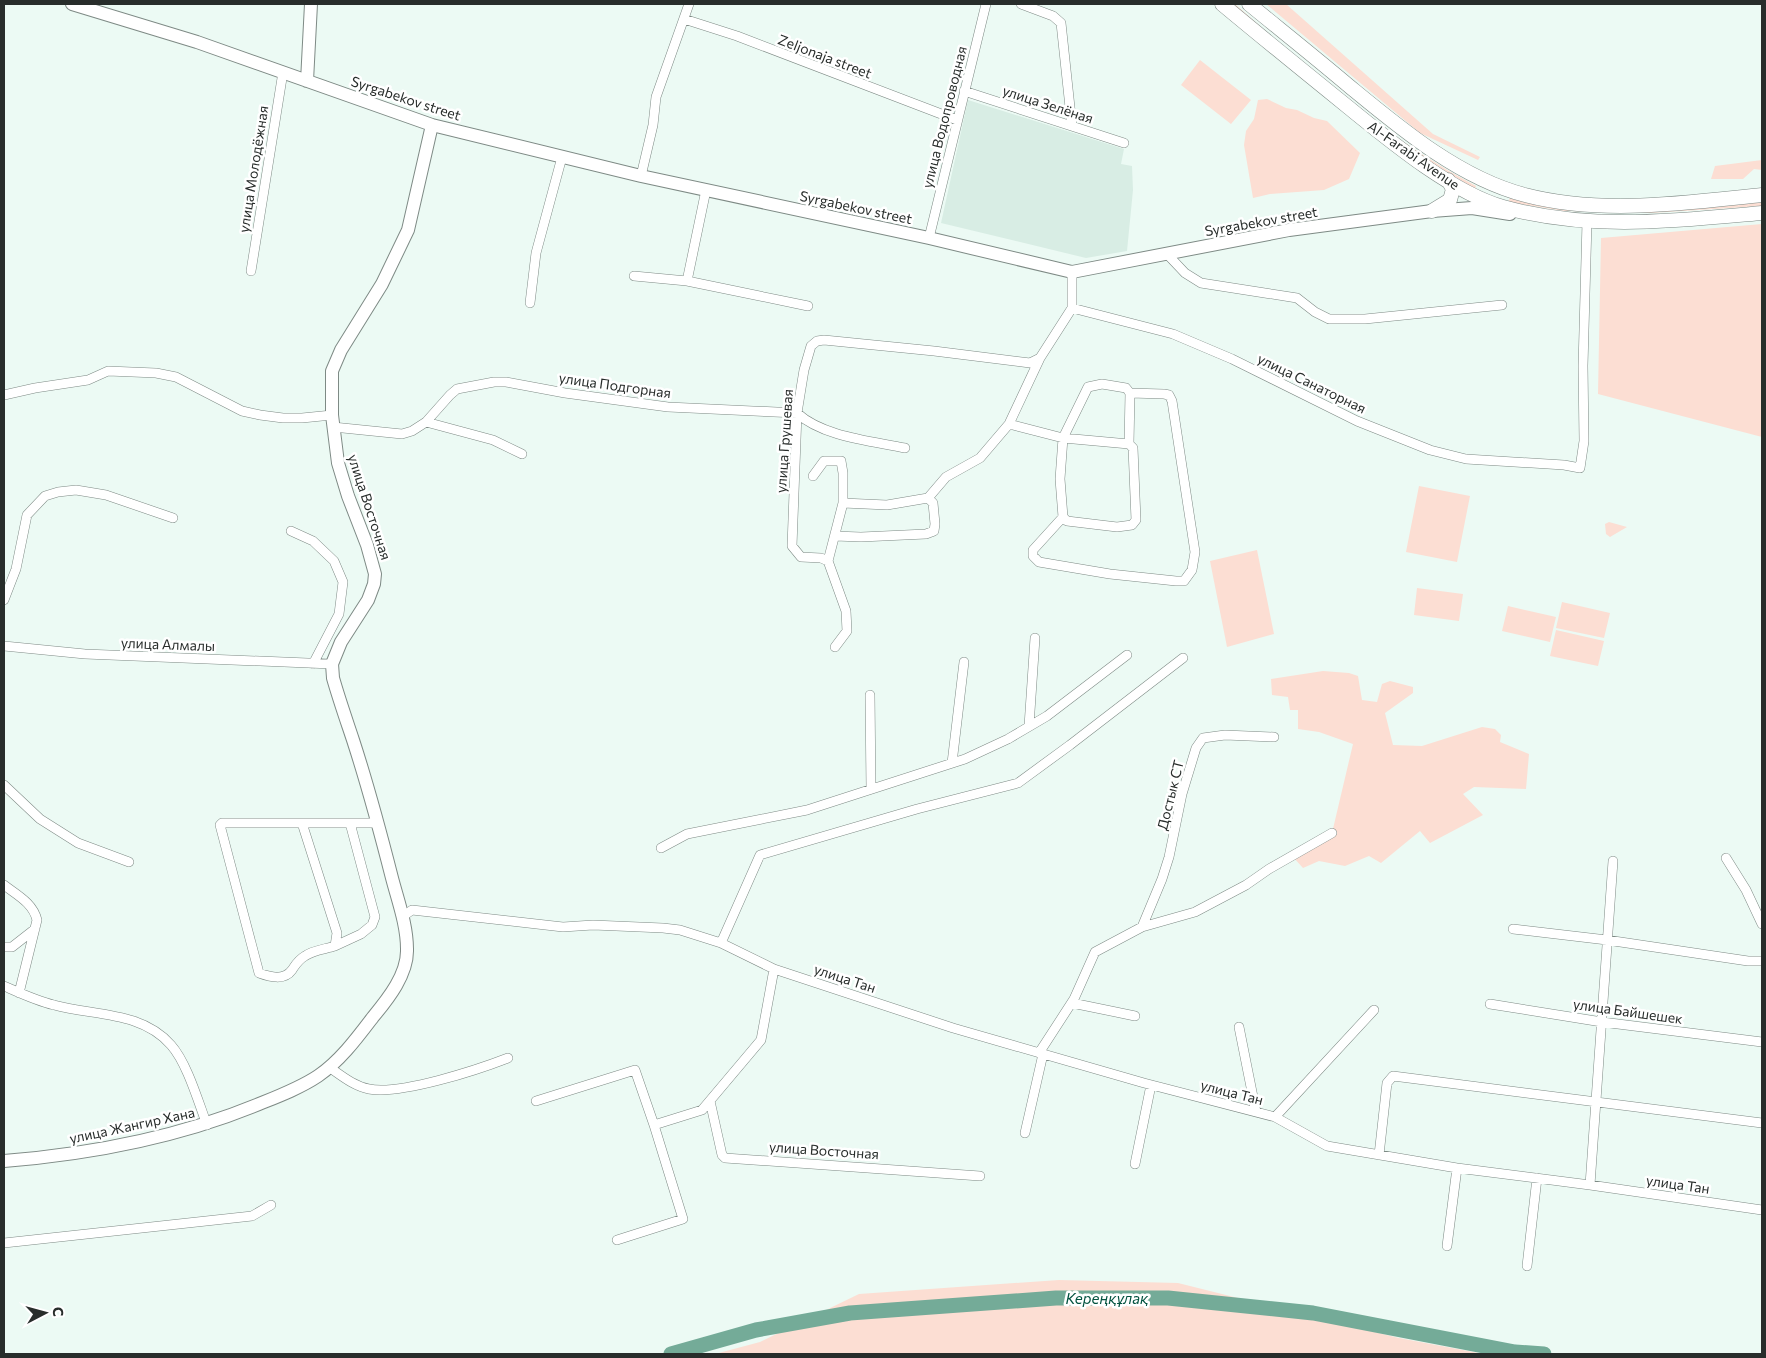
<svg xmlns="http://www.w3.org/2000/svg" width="1766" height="1358" font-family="Commissioner,sans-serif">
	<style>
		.built { fill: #d8ede4 }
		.green { fill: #fcded3 }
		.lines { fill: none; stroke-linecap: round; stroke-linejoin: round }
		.river { stroke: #74ab98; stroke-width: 15 }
		.street-casing { stroke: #7e8a85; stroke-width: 10 }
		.secondary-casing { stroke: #7e8a85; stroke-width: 14 }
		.primary-casing { stroke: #7e8a85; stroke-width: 15 }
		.street { stroke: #fff; stroke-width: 9 }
		.secondary { stroke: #fff; stroke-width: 12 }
		.primary { stroke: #fff; stroke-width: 14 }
		.labels { text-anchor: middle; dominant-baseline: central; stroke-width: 5; stroke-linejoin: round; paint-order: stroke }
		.street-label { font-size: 14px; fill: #282d2b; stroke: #fff }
		.water-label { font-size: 15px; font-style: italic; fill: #02523f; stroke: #fff }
	</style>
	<rect width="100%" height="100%" fill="#ecfaf4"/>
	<path class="built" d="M968,100l156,49 -3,15 11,2 1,24 -6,61 -41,7 -145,-35z"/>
	<path class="green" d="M1229,4h6c75,66 152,135 241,182l-1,3 -81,-49z
		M1266,4h20l147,130 47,23 -2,3 -58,-27z
		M1200,60l51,40 -20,24 -50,-39z
		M1267,99l19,9 11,2 17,8 13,3 33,32 -11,26 -25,11 -54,4 -17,4 -9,-53 2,-14 8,-12 4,-19z
		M1762,160v10l-8,-1 -11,10h-32l4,-13z
		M1510,198l55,10 197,-7v5l-111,7 -87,-2 -56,-9z
		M1762,224v213l-164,-43 3,-156z
		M1419,486l51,10 -13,66 -51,-10z
		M1609,522l18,5 -17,10 -4,-3 -1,-10z
		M1257,550l17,84 -47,13 -17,-86z
		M1417,588l46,6 -4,27 -45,-6z
		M1562,602l48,11 -6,25 -48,-10z
		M1508,606l48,11 -6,25 -48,-11z
		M1556,630l48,11 -6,25 -48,-10z
		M1323,671l26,2 9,3 4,24 15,2 5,-18 8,-3 23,6v6l-28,20 8,32 29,1 60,-19 13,2 6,6 -1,7 29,12 -3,35 -52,-2 -11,7 20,21 -53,28 -10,-12 -39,32 -12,-7 -24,10 -26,-5 -16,7 -10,-11 39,-24 21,-89 -34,-12 -21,-3v-19h-8l-2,-13 -16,-2 -1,-16z
		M1059,1280l119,3 221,55 85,16h-769l45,-12 99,-48z"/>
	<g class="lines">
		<path class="river" d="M671,1354l85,-24 94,-17 206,-15h112l145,15 202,39 29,2"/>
		<defs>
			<path id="street" d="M1021,4l32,12 8,7 11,103
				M684,19l53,17 220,84
				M964,91l160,52
				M641,176l12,-51 3,-28 33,-93
				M929,238l57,-234
				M1167,254l18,19 16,10 96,15 18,14 14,7h36l137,-14
				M251,271l32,-199
				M1072,272v36l101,26 59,25 125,62 73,29 36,9 98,6 16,3 4,-27 -1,-75 4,-144
				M634,276l53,5 121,25
				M687,281l19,-91
				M530,303l6,-50 26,-96
				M4,395l31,-7 53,-8 20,-9 48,2 20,4 66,34 18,4 23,3h19l30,-3
				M426,422l67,18 29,14
				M1009,424l54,14 25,-51 14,-3 24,4 4,5 -1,51
				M333,427l69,7 10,-3 14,-9 24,-27 7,-6 37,-7h12l59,11 103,14 129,6c26,24 75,28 108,35
				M1063,438l66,6 4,4 3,72 -4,5 -15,2 -50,-6 -4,-4 -3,-38z
				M813,476l11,-15h17l2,12v30l44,2 41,-7 18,-21 34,-19 29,-34 31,-66
				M1063,517l-30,33v6l6,6 71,12 66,7h8l8,-11 3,-18 -23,-151 -3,-6 -5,-1 -34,-1
				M291,531l22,10 21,20 9,21 -4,32 -26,50
				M835,536l26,1 65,-3 8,-3 1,-7 -2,-21 -5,-5
				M828,561l15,-58
				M4,600l12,-31 11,-54 18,-19 13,-4 18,-2 30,5 67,23
				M4,646l81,8 247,10
				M835,647l12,-16 -1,-20 -18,-50 -7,-3 -20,-1 -9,-11 5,-133 7,-43 7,-24 6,-5 7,-1 110,11 96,12 10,-5 32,-50
				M870,695l1,94
				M1029,726l6,-88
				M952,763l12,-101
				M4,785l36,34 38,24 51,19
				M302,823l35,110 -2,13c-9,3 -22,4 -30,10 -7,4 -9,8 -13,14 -8,11 -22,7 -33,3l-39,-148 2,-2h156
				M661,848l26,-14 120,-24 158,-51 43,-20 39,-23 80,-61
				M1726,858l20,32 16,34
				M4,885c13,10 29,18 33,35l-18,73
				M402,917l10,-7 151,17 30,-2 70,3 17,2 41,13 53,26 179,59 191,55 131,34 99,-107
				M1142,927l20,-48 7,-22 13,-63 14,-46 7,-10 22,-3 49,2
				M1513,929l94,11 141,21h14
				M721,943l39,-88 157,-46 101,-26 52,-38 113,-87
				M335,946l26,-12 11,-9 3,-8 -25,-94
				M4,947h8l23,-18
				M4,986c16,7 33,15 50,19 40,11 87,6 117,40 16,18 27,56 36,80
				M1072,1003l63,13
				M1490,1004l112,18 160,20
				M1239,1027l17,85
				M1039,1053l35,-54 21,-47 47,-25 53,-15 51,-27 23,-16 63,-36
				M329,1067c13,9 25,19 40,22 32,6 108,-19 139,-31
				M536,1101l99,-31 19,55
				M710,1101l12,54 3,3 255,18
				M1275,1117l52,29 130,22 133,17 172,25
				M1025,1133l18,-79
				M1379,1155l8,-72 6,-7 369,47
				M1135,1164l16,-79
				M1590,1185l23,-324
				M617,1240l66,-21 -29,-94 48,-15 59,-70 13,-71
				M4,1243l248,-27 19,-11
				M1447,1246l10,-78
				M1527,1266l10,-88"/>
			<path id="secondary" d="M72,4l125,38 235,83 209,51 288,62 143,34 217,-42 143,-19 40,-3 38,6
				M307,81l4,-77
				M4,1161c87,-7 173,-23 255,-57 20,-8 41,-16 59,-28 22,-15 39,-38 55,-59 15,-18 35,-43 34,-68 0,-24 -9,-48 -15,-71 -12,-47 -24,-92 -39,-138 -7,-21 -14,-41 -20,-62l-1,-14 9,-22 27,-42 6,-16 1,-10 -8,-29 -19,-49 -10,-33 -6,-48v-44l9,-21 41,-66 26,-54 24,-105"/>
			<path id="primary" d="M1222,4c42,35 84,69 126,103 42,34 103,85 155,100 86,24 172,14 259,6
				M1249,4c33,27 67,54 100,82 51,42 110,92 176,109 77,20 159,8 237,0
				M1432,211l18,-11 3,-11 -5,-9"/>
		</defs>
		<use href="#street" class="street-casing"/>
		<use href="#secondary" class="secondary-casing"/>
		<use href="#primary" class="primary-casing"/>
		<use href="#street" class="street"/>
		<use href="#secondary" class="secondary"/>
		<use href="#primary" class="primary"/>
	</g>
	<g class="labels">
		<g class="street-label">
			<text transform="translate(825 56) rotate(21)">Zeljonaja street</text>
			<text transform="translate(406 98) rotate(18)">Syrgabekov street</text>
			<text transform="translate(1048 104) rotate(18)">улица Зелёная</text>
			<text transform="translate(944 117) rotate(-76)">улица Водопроводная</text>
			<text transform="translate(1414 155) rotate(35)">Al-Farabi Avenue</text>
			<text transform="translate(253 169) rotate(-81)">улица Молодёжная</text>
			<text transform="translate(856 207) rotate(12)">Syrgabekov street</text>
			<text transform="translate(1261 221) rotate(-10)">Syrgabekov street</text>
			<text transform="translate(1312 383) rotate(26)">улица Санаторная</text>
			<text transform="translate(615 385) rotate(8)">улица Подгорная</text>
			<text transform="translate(784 441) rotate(-86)">улица Грушевая</text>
			<text transform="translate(370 507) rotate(72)">улица Восточная</text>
			<text transform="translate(168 644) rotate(2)">улица Алмалы</text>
			<text transform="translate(1170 795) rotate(-76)">Достык СТ</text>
			<text transform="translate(845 978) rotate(18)">улица Тан</text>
			<text transform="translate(1628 1011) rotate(8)">улица Байшешек</text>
			<text transform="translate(1232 1092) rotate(14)">улица Тан</text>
			<text transform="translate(132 1125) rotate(-12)">улица Жангир Хана</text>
			<text transform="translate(824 1150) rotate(4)">улица Восточная</text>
			<text transform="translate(1678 1184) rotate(8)">улица Тан</text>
		</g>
		<g class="water-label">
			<text x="1107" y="1298">Кереңқұлақ</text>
		</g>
	</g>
	<rect width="1766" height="1358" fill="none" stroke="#282d2b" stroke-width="10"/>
	<g transform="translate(45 1313) rotate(84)" stroke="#ffffff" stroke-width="4" paint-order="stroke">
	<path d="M0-4L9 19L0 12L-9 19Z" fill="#282d2b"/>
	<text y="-8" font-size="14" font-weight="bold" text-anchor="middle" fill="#282d2b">С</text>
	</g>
</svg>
